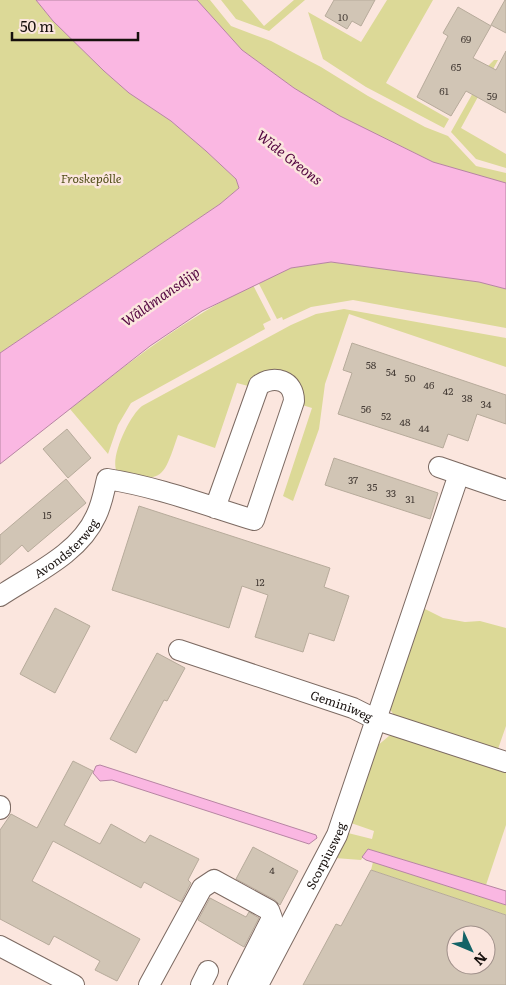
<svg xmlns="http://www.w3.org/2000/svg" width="506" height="985" font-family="Literata,serif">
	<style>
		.green { fill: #dcd997 }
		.water { fill: #fab7e2; stroke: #b685a2 }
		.building { fill: #d1c5b5; stroke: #b7ab9b; fill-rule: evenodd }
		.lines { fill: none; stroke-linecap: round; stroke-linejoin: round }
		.minor-casing { stroke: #7c6a62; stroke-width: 22 }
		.minor { stroke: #fff; stroke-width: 20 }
		.labels { text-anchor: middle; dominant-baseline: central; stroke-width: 5; stroke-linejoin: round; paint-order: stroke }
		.number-label { font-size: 10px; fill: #463d37 }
		.park-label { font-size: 12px; font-style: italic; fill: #514e18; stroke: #fbe6de }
		.street-label { font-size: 12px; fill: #17100d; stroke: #fbe6de }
		.water-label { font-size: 14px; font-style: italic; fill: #52043f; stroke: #fbe6de }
	</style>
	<rect width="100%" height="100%" fill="#fbe6de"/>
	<path class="green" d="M0,0h36l17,21 51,50 25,22 42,28 35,30 30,28 3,9 -19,16 -220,149z
		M197,0h13l21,26 40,15 50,26 47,29 57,31 23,9 28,30 30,7v11l-73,-22 -93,-46 -46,-28 -52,-38z
		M221,0h21l22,26 30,-26h11l-36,31 -33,-12z
		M387,0h46l-47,83 63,36 -5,9 -78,-41 -43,-28 -15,-47 53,30z
		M494,60h4l-37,68 45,26v14l-30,-9 -25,-27 37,-66z
		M331,262l149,20 26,7v39l-153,-28 -42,7 -28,13 -1,-3 -5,2 -19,-37 33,-14z
		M253,285l18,35 -8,4 2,5 -134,74 -13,22 -10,29 -38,-45c61,-48 114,-90 183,-124z
		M344,309l162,29v29l-157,-53 -24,70 -6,45 -26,72 -10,-5 29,-88 -10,-3 1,-9 -51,-16 -4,6 -11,-3 -22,65 -37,-13c-15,44 -15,49 -61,37 -8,-14 13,-57 25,-66l149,-81 25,-11z
		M423,608l20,10 22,4 15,-1 26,7v98l-8,23 -104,-34 -5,-7z
		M389,736h7l110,35v54l-20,60 -118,-36 -7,11 -26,-2 13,-25 24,6 2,-8 -23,-8 26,-77z
		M373,862l133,43v10l-135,-45z"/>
	<path class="water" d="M36,0h161l45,50 52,38 46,28 93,46 73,21v106l-27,-7 -148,-20 -40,6 -89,43 -52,35 -150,118v-111l220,-149 19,-16 -3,-9 -30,-28 -35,-30 -42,-28 -25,-22 -51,-50z
		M100,765l216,70 1,3 -8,6 -197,-64 -12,1 -7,-8 3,-7z
		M368,849l138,42v14l-140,-45 -4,-3z"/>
	<path class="building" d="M334,0h41l-14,26 -9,-5 -5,8 -22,-13z
		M505,0h1v33l-15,-8z
		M458,7l33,19 -18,32 23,12 10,-19v62l-40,-22 -15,25 -34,-19 31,-61 -5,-3z
		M352,343l154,52v29l-29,-10 -9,27 -20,-7 -5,14 -105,-34 14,-41 -9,-3z
		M67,429l24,29 -23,20 -25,-29z
		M334,458l104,35 -8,26 -105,-34z
		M66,479l20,24 -58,49 -6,-7 -22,20v-30z
		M139,506l191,62 -6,19 25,9 -15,45 -25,-8 -6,19 -48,-15 13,-42 -26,-9 -13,42 -117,-38z
		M55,608l35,18 -35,67 -35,-19z
		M157,653l28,15 -18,33 -3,-1 -28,53 -26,-14z
		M73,761l20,10 -29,54 36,19 11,-20 34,19 5,-8 49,24 -11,21 3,3 -10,19 -37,-20 -3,6 -88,-47 -21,40 108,58 -23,42 -22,-11 5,-9 -46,-25 -5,9 -49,-26v-89l11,-16 26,14z
		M253,847l45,24 -18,34 -5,-5 -39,-21z
		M371,870l135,45v70h-203l33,-61 5,2zM456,935h30v30h-30z
		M210,898l36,19 3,-5 10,6 -15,29 -46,-27z"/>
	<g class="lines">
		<defs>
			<g id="minor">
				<path d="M439,467l67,23"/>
				<path id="s1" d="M0,596c33,-22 79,-42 96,-80 6,-12 8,-25 11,-37 51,8 98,26 147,41l40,-119c0,-21 -19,-26 -35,-16l-44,123"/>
				<path id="s2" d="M179,650l174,58 24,12 129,42"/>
				<path d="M0,806v3"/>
				<path d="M0,946l74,39"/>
				<path d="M149,985l53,-97 12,-8 55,30 3,8 -34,67"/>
				<path d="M201,985l7,-14"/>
				<path id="s3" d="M258,985l79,-150 122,-361"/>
			</g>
		</defs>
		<use href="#minor" class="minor-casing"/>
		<use href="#minor" class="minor"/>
	</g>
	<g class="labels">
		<g class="number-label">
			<text x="343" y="16">10</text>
			<text x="466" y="38">69</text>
			<text x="456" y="66">65</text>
			<text x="444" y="90">61</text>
			<text x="492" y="95">59</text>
			<text x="371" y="364">58</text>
			<text x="391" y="371">54</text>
			<text x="410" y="377">50</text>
			<text x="429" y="384">46</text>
			<text x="448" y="390">42</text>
			<text x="467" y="397">38</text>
			<text x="486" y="403">34</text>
			<text x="366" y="408">56</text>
			<text x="386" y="415">52</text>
			<text x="405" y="421">48</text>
			<text x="424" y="427">44</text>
			<text x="353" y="479">37</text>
			<text x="372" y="486">35</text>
			<text x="391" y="492">33</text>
			<text x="410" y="498">31</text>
			<text x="47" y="514">15</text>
			<text x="260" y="581">12</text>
			<text x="272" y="869">4</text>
		</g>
		<g class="park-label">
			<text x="91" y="178">Froskepôlle</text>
		</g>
		<g class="street-label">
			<text stroke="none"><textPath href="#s1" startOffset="82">Avondsterweg</textPath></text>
			<text stroke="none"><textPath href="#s2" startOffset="172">Geminiweg</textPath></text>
			<text stroke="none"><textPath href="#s3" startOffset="146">Scorpiusweg</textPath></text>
		</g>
		<g class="water-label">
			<text transform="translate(290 157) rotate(38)">Wide Greons</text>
			<text transform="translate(160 296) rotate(-35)">Wâldmansdjip</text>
		</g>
	</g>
	<g transform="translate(471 950) rotate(134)"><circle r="24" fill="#fbe6de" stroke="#a0908a"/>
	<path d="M0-4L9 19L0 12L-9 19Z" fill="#136367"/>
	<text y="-8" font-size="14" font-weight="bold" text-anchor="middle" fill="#17100d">N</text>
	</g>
	<path d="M12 32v8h126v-8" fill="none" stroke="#17100d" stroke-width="2.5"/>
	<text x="20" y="32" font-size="15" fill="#17100d" stroke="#fbe6de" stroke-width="4" paint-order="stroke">50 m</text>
</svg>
